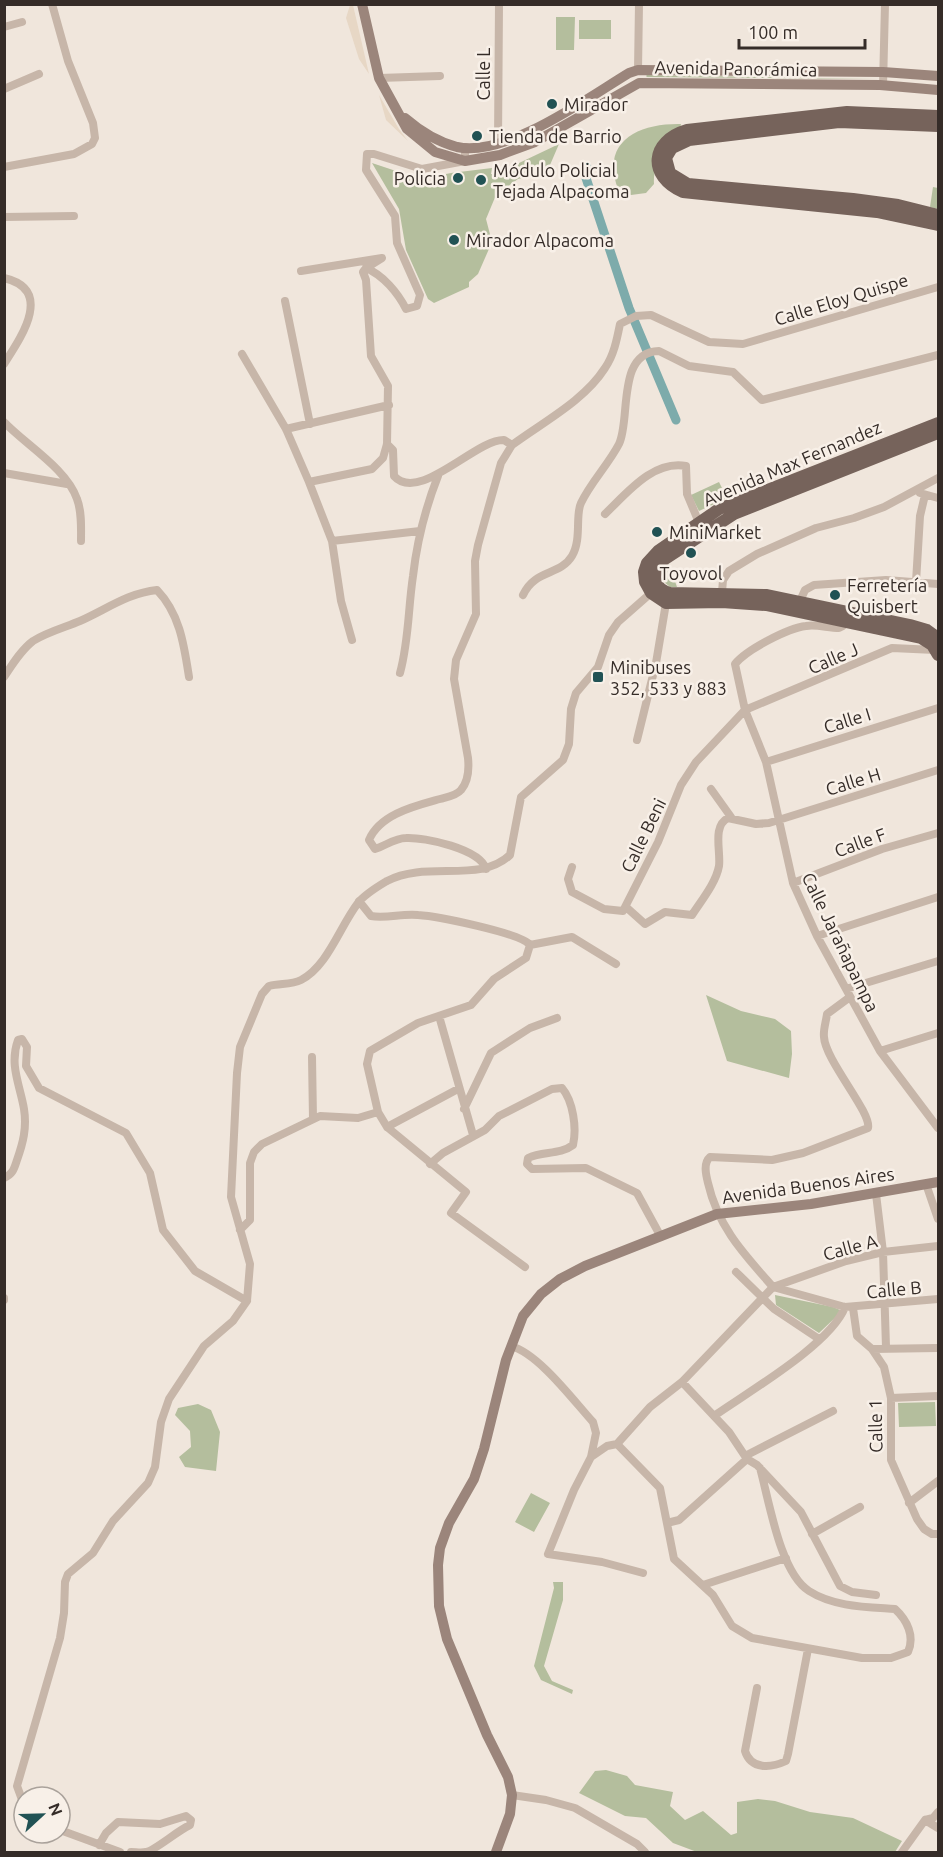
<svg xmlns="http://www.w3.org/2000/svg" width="943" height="1857" font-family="Ubuntu,sans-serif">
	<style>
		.green { fill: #b4be9d }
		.plaza { fill: #e7d7c5 }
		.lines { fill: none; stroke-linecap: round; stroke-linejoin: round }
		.canal { stroke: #7dabab; stroke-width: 9 }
		.street { stroke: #c7b6a9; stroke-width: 8 }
		.secondary { stroke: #9b857b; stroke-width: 10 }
		.primary { stroke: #76635b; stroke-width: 12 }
		.poi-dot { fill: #215254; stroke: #f8f0e8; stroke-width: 2 }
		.labels { text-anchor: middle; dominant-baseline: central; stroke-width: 5; stroke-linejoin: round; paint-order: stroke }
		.street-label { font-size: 18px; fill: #352c28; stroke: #f8f0e8 }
		.poi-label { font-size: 18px; fill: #352c28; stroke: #f8f0e8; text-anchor: start }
	</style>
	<rect width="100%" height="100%" fill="#f0e6dc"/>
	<path class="green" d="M556,17h19l-1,33h-18z
		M579,20h32v19h-32z
		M646,76l1,-1 230,4 -230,-2z
		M681,124c-3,24 -29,33 -27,60l-8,9 -15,2 -13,-6c-18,-48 21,-66 63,-65z
		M559,144l-12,28 -29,7 -22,16 -10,24 6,23 -14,32 -9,8v5l-35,16 -6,-4 -22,-49 -7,-41 -27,-46 42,14 -8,7 9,1 30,-6 1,-5 5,-1 41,-5 -1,6h5z
		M933,187l5,1v21l-8,-2z
		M719,482l8,16 -28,13 -8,-16z
		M669,564l8,23h-7l-7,-6 -1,-12z
		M706,995l35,16 34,8 16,12 1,23 -3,24 -62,-17z
		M775,1295l58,12 7,3 -1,4 -20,19 -43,-28z
		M935,1402l1,24 -37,1 -1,-24z
		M198,1404l13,6 9,22 -4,39 -31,-4 -6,-10 12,-10 -1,-16 -15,-16 3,-7z
		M531,1493l19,10 -16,29 -19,-10z
		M553,1582h10v18l-19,66 8,15 21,9 -1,4 -31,-14 -7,-14 20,-78z
		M606,1770l21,6 8,9 38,7 -3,14 15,14 18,-9 28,24 6,-2v-31l21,-3 17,2 35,11 43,6 49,23 -7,11h-198l-24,-9 -27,-25 -21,-2 -46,-23 16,-22z"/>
	<path class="plaza" d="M350,5h3l16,69 -10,-15 -13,-41z
		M379,95l20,34 9,12 -22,-21z"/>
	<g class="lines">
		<path class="canal" d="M587,167l-1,11 43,130 47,112"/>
		<path class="street" d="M4,27l18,-5
			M638,70l1,-66
			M379,78l61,-2
			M883,86l2,-82
			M4,89l35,-15
			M498,143l1,-139
			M4,167l70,-13 18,-10 3,-6 -2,-15 -25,-62 -16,-57
			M4,217l70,-1
			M301,271l81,-13 -16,10
			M4,278c51,12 16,61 0,86
			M285,301l25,123
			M242,354l44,75 23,53 23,59 9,60 11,39
			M4,422c22,23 63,47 73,77 5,13 4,29 4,42
			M286,429l103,-24
			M387,444l6,6 1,26c25,28 82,-37 110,-36l8,5c31,-23 72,-44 93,-77 9,-13 12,-29 15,-44l16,-8 15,-1 58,27 34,2 195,-57
			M4,473l63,11
			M309,482l63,-13 11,-11 4,-14 1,-58 -17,-30 -5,-76 -3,-8 3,-4c17,7 32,25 40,41l11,-3 3,-11 -23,-52 -2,-27 -29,-46 1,-16h7l48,15 43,-8v-14
			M920,493l18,5
			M605,514c22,-21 48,-54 81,-48l1,28 13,31
			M332,541l88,-10
			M916,582l4,-66 5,-21
			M722,592l1,-12 6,-9 28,-17 59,-26 38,-10 30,-11 54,-29
			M523,595c12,-26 37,-19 49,-39 10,-17 3,-41 9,-53 10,-21 27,-38 38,-59 12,-24 -3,-92 40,-93l30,15 44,6 29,28 176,-45
			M800,601l5,-11 9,-5 72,-5 52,4
			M841,620l2,6 -4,2c-11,0 -23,-4 -33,-2 -18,2 -60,24 -71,38l10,46 21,52 27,121 24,53 63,115 58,77
			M400,673c9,-33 8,-64 13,-97 4,-35 12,-67 25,-100
			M4,677c8,-12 17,-27 29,-36 14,-9 33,-14 47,-20 27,-12 48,-28 77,-31 23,24 27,55 32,87
			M637,740l19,-77 10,-60
			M766,762l172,-54
			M711,789l20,28
			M572,867l-4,12 4,13 32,17 19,2 35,-69 23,-57 15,-23 49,-52 147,-62 43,2
			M486,869c-6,-20 -61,-32 -80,-31 -11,0 -21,8 -31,11l-6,-9c11,-26 46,-34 71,-41 7,-2 16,-3 21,-9 7,-8 8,-22 7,-32l-14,-79 2,-19 20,-46 -1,-53 3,-16 23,-82 11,-18
			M793,883l89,-34 56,-16
			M359,901l12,15c15,3 32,-3 47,-1 18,1 103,18 112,30l-4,13 -32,21 -23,26 -53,18 -48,28 -3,13 11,48 9,15 79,65 -15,21 74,54
			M626,907l19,17 20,-12 27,3c9,-14 24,-32 27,-49 2,-15 -7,-40 9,-48l28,6 13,-1 169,-53
			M817,936l121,-39
			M530,945l42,-8 44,27
			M846,989l92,-28
			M850,997l-23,17c-1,8 -4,16 -3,23 1,23 48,76 44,91l-65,25 -31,7 -62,-3c-7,6 -4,18 -2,26 10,44 36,71 65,104l73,-26 37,-9 55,-6
			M439,1016l34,119
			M880,1051l58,-18
			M312,1057l1,62
			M464,1109l27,-56 39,-25 27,-10
			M387,1127l71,-38
			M430,1164l13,-11 42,-23 14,-14 53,-27 10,-1c11,13 15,40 11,57 -13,10 -30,6 -45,13l-1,6 5,5 54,-1 51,25 24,44
			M4,1178c9,-4 10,-9 13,-18 6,-17 10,-32 7,-51 -4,-24 -15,-44 -6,-69l4,-1 5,8 -1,19 13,22 87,45 24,40 13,57 32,41 52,30
			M926,1184l12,35
			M876,1194l7,58 3,95
			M240,1230l10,-10v-57l4,-11 8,-8 58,-28 38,2 20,-6
			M736,1272l38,37 45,30
			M4,1298v2
			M853,1308l4,28 15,13 66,-1
			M511,1346c28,8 62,54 82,76l3,11 -5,24 -17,33 -26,64 54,8 41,11
			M872,1349l12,18 7,31v62l26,59 7,10 8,5h6
			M682,1382l47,50 18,27 10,6 44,47 39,74 12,6 24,3
			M891,1398l47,-2
			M714,1416c34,-24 117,-72 131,-109
			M617,1444l33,-37 32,-25 91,-95 72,20 93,-8
			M745,1456l88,-45
			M591,1457l16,-11 10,-2 43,44 14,71 39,36 19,31 20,12 110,20h29l17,-6c7,-16 -1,-32 -13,-43 -28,-2 -61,-2 -86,-18 -29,-18 -40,-91 -49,-123
			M909,1503l29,-22
			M667,1523l12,-3 68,-61
			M812,1534l48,-27
			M703,1585l83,-27
			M757,1688l-12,63c6,19 26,17 41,10l2,-7 20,-105
			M512,1795l34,5 29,8 62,36 8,8
			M24,1805l-7,-19 43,-148 4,-25 1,-31 3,-8 25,-21 20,-32 35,-38 7,-16 6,-45 8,-23 35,-53 29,-25 14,-20 3,-37 -19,-67 6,-124 3,-26 22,-53 7,-8c11,-3 22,-1 32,-6 27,-14 39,-54 57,-77 7,-9 19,-16 29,-22 40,-21 93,3 123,-26l11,-58 42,-37 6,-16 2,-35 5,-16 22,-26 11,-32 9,-13 33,-29
			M925,1820l13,8
			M60,1830l60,22
			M99,1845l7,-12 12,-11 42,2 26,-8 5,4 -1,5c-13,6 -36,26 -44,27 -5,1 -10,0 -15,0
			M902,1852l23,-32 8,-2 5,-6"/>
		<path class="secondary" d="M362,4l17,74 28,51 28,23 30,9 35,-6 35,-13 104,-59 241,2 58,5
			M405,118c15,13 33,24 52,29 49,11 132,-50 172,-74l9,-3 245,2 55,4
			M496,1852l14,-38 2,-19 -4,-18 -21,-42 -40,-96 -8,-33 -1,-41 2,-17 9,-25 25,-44 10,-30 22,-89 17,-44 18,-22 19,-15 25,-13 132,-52 94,-10 127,-22"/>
		<path class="primary" d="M938,116l-91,-4 -160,18c-37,11 -40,46 -4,62l194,20 61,13
			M938,126l-99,-4 -150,18 -17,8 -6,10 4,15 18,11 165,15 45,6 40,10
			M938,423l-219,86 -61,42 -11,12 -3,9 1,10 6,11 15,10 56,-1 44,3 155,33 11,7 6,10
			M938,433l-204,81 -69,45c-13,11 -14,29 5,34l97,2 143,30 17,5 11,8"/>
	</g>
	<g class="poi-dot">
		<circle cx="552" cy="104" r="6"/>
		<circle cx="477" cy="136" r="6"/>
		<circle cx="458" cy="178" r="6"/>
		<circle cx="481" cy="180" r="6"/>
		<circle cx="454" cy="240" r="6"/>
		<circle cx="657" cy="532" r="6"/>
		<circle cx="691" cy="553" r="6"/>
		<circle cx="835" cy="595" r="6"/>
		<rect x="592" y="671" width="12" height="12" rx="3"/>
	</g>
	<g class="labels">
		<g class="street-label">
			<text transform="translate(736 68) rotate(1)">Avenida Panorámica</text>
			<text transform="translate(483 74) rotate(-90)">Calle L</text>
			<text transform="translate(841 299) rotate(-17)">Calle Eloy Quispe</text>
			<text transform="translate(792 463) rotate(-23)">Avenida Max Fernandez</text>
			<text transform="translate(833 658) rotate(-23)">Calle J</text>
			<text transform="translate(847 720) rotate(-17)">Calle I</text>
			<text transform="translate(853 781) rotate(-17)">Calle H</text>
			<text transform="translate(643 835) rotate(-64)">Calle Beni</text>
			<text transform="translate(860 842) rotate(-20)">Calle F</text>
			<text transform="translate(841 942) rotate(64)">Calle Jarañapampa</text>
			<text transform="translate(808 1185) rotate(-8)">Avenida Buenos Aires</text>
			<text transform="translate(850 1247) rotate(-15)">Calle A</text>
			<text transform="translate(894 1289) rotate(-5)">Calle B</text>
			<text transform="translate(875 1426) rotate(-91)">Calle 1</text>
		</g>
		<g class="poi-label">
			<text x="564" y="104">Mirador</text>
			<text x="489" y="136">Tienda de Barrio</text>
			<text x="493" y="170">Módulo Policial<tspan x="493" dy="21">Tejada Alpacoma</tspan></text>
			<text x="446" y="178" text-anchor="end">Policia</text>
			<text x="466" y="240">Mirador Alpacoma</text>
			<text x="669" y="532">MiniMarket</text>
			<text x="691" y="573" text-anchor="middle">Toyovol</text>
			<text x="847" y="585">Ferretería<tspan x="847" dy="21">Quisbert</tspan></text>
			<text x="610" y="667">Minibuses<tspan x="610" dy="21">352, 533 y 883</tspan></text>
		</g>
	</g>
	<rect width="943" height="1857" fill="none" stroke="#352c28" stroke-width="12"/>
	<g transform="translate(42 1815) rotate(68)"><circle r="28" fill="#f8f0e8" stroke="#aaa29b" stroke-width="1.5"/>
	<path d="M0-4.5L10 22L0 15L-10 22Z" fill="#215254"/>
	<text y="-9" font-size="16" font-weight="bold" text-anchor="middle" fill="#352c28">N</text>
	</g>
	<path d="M739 39v9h126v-9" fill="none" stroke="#352c28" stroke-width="3"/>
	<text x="748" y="39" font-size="18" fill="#352c28" stroke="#f8f0e8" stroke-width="4.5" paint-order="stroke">100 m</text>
</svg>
